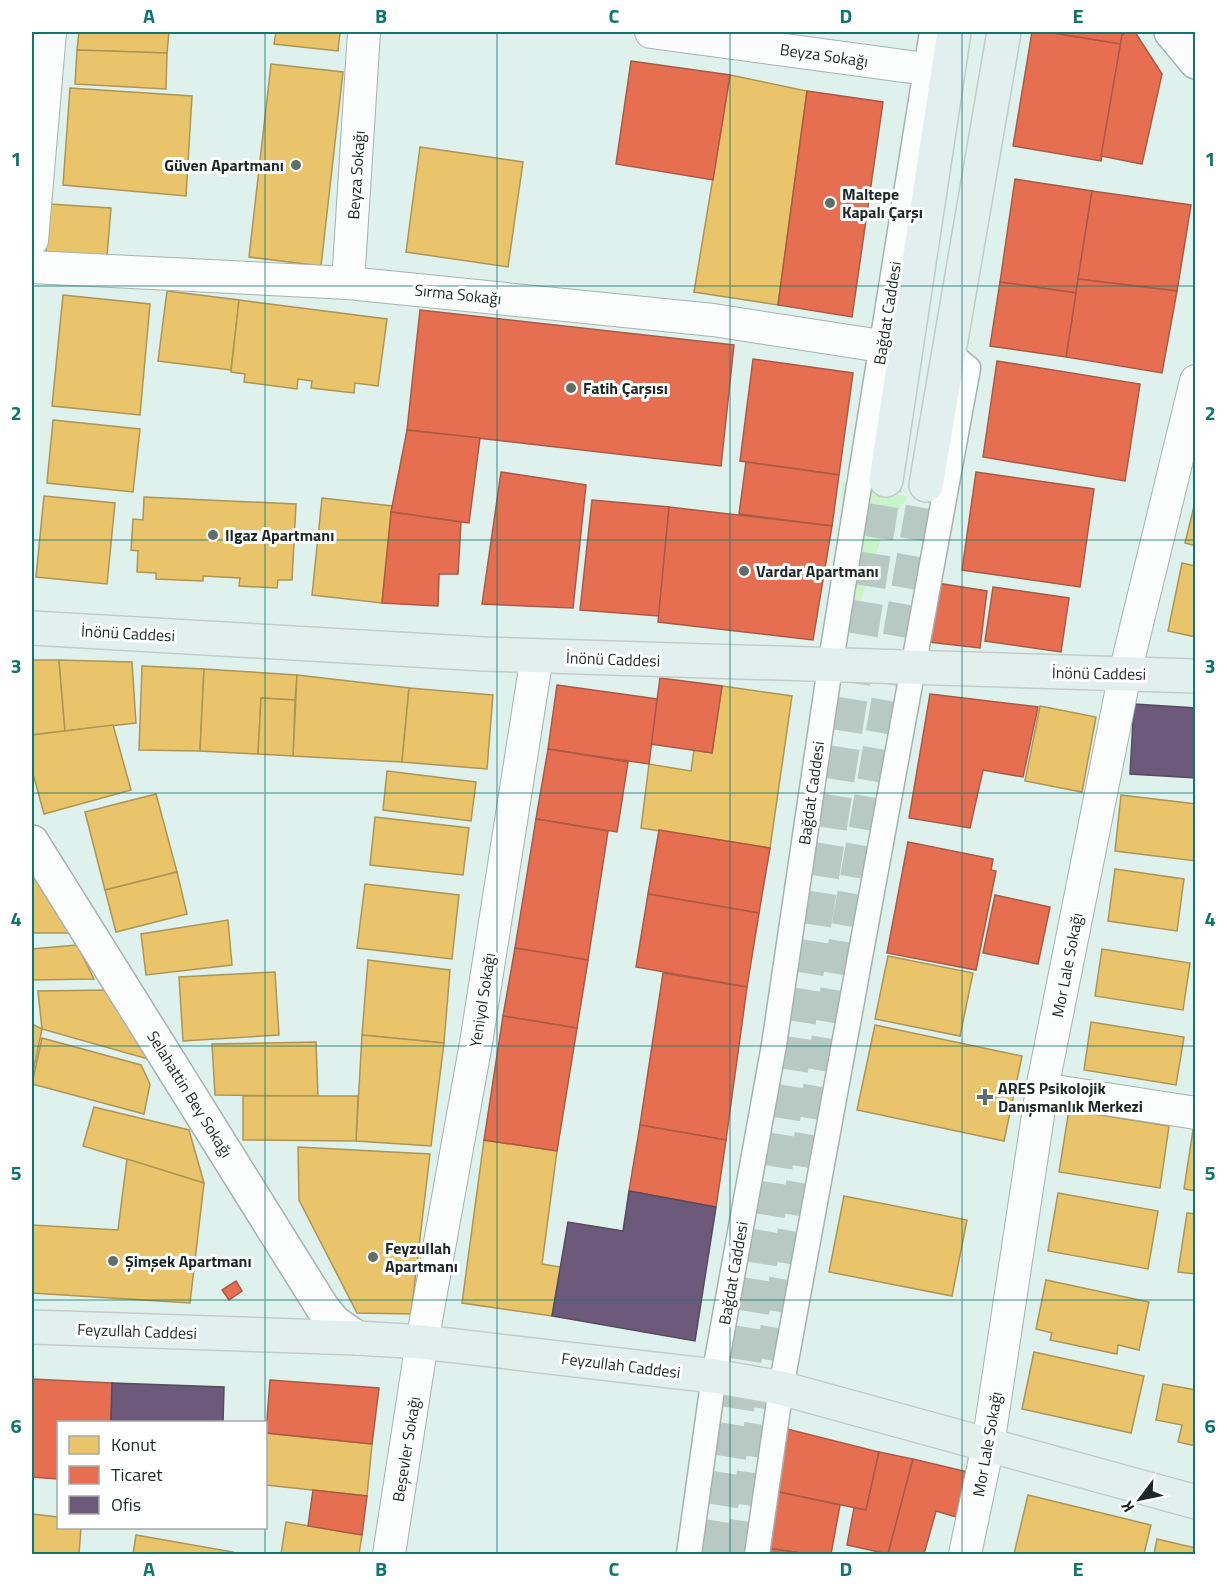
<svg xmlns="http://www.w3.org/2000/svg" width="1227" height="1586" font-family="'Titillium Web',sans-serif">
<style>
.green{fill:#c8f4c7}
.homes{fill:#e9c46a;stroke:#ac9555;stroke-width:1.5}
.shops{fill:#e76f51;stroke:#aa5a44;stroke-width:1.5}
.offices{fill:#6d597a;stroke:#554a60;stroke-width:1.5}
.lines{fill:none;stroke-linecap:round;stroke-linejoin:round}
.primary-tunnel{stroke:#b8c9c4;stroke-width:33;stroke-dasharray:33 16;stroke-linecap:butt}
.pedestrian-casing{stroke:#a5b2af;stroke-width:27}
.minor-casing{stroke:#a5b2af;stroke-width:34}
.tertiary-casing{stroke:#a5b2af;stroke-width:36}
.secondary-casing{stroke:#a5b2af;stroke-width:36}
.primary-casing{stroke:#c2cbc8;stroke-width:36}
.pedestrian{stroke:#fafdfc;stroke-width:24}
.minor{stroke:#fafdfc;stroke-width:32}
.tertiary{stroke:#fafdfc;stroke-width:33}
.secondary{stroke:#fafdfc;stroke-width:33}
.primary{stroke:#e2efef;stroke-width:33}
.grid{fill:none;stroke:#0f766e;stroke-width:1.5;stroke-opacity:0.55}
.poi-dot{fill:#606e6b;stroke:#fff;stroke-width:2}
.labels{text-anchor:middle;stroke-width:6;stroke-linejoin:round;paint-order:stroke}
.street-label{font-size:16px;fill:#1c2825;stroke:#fff}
.poi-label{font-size:16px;font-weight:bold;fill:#1c2825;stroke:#fff;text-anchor:start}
.neatline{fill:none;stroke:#0f766e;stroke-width:2}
.grid-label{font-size:20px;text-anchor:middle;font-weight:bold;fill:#0f766e}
</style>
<rect width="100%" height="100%" fill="#dff1ec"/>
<path class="green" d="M843 481 908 497 885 527 861 600 851 609 832 601 830 589 839 541Z"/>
<g class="homes">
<path d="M79 32H169L167 53 77 50Z"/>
<path d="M276 32H340L338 51 274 44Z"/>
<path d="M77 50 167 53 166 89 75 84Z"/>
<path d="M271 64 343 72 321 266 249 257Z"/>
<path d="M730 75 807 91 778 305 694 292Z"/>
<path d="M70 88 192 96 186 196 63 185Z"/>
<path d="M420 147 523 162 508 267 406 252Z"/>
<path d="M49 204 111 208 107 256 46 252Z"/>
<path d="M167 291 239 300 231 370 158 361Z"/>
<path d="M63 295 150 304 140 415 52 406Z"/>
<path d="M239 300 387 319 378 386 355 383 354 393 311 388 312 381 298 379 297 389 244 382 245 374 231 372Z"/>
<path d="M53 420 140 429 133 492 47 483Z"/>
<path d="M44 496 115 503 107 584 36 577Z"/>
<path d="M144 497 296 504 292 580H278L277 588 239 586 240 578 203 576V581L156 579V573L137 572 138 551 131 550 133 519 143 520Z"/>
<path d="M322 498 392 506 382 603 312 595Z"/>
<path d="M1196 498V546L1185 543Z"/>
<path d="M1182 563 1196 566V637L1168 631Z"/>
<path d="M32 660H59L65 731 32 735Z"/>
<path d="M59 660 132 662 136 723 65 731Z"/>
<path d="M142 666 204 669 200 751 139 750Z"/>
<path d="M204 669 297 675 295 700 261 698 258 754 200 751Z"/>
<path d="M297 675 409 688 402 762 293 756Z"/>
<path d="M722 686 792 696 770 848 641 828 649 764 691 771 694 750 712 753Z"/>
<path d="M409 688 493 695 487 769 402 762Z"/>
<path d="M261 698 295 700 293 756 258 754Z"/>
<path d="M1040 706 1096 717 1082 792 1025 781Z"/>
<path d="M113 725 131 790 44 814 32 770V735Z"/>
<path d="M387 771 476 782 471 821 383 810Z"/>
<path d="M156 794 177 872 105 890 85 812Z"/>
<path d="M1121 795 1196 804V861L1115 851Z"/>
<path d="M375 817 469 828 463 875 370 865Z"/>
<path d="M32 866 72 933H32Z"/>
<path d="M1115 869 1184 879 1177 931 1108 921Z"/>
<path d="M177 872 187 914 116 932 105 890Z"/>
<path d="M365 884 459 895 452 959 357 948Z"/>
<path d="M228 920 232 965 146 975 141 934Z"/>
<path d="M77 945 94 979 32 980V949Z"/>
<path d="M1102 949 1190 963 1183 1010 1095 996Z"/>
<path d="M888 956 973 973 960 1036 875 1019Z"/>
<path d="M368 960 450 970 444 1043 362 1035Z"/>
<path d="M275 972 279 1035 183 1041 179 977Z"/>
<path d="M108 990 148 1059 42 1029 38 991Z"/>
<path d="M1091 1022 1184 1037 1176 1085 1084 1070Z"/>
<path d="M32 1024 42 1029 32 1077Z"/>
<path d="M875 1025 1022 1056 1004 1141 857 1110Z"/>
<path d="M362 1035 444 1043 431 1146 356 1141Z"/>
<path d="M42 1038 141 1065 150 1084 144 1114 32 1084Z"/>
<path d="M316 1042 318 1096 215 1095 212 1044Z"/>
<path d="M243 1096H358L356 1141 243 1140Z"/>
<path d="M94 1107 189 1130 204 1183 83 1146Z"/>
<path d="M1069 1110 1169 1126 1160 1188 1059 1172Z"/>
<path d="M1193 1130 1196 1131V1191L1184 1189Z"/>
<path d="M484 1140 557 1151 542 1264 561 1267 552 1316 462 1303Z"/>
<path d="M298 1147 430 1154 411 1314 357 1313 299 1200Z"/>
<path d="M127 1159 204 1183 190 1303 32 1293V1225L118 1230Z"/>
<path d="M1058 1193 1158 1211 1148 1269 1048 1251Z"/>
<path d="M844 1196 967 1220 952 1296 829 1272Z"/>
<path d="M1187 1213 1196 1214V1274L1178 1272Z"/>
<path d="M1046 1280 1149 1302 1139 1350 1118 1345 1117 1354 1050 1340 1052 1333 1036 1329Z"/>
<path d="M1034 1352 1144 1376 1131 1433 1022 1409Z"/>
<path d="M1163 1384 1196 1390V1446L1178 1442 1182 1425 1156 1420Z"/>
<path d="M266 1433 372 1444 367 1496 266 1485Z"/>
<path d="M1028 1495 1151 1525 1144 1554H1014Z"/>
<path d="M32 1514 58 1517V1528H81L79 1554H32Z"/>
<path d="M286 1522 362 1535 359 1554H281Z"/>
<path d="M136 1535 233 1552 232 1554H133Z"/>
<path d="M1157 1539 1196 1548V1554H1154Z"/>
</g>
<g class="shops">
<path d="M1032 32H1047L1121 44 1101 161 1013 146Z"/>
<path d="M1047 32H1127L1122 35 1121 44Z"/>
<path d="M1127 32H1135L1162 74 1142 164 1101 156 1122 35Z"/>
<path d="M631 61 730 75 713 180 616 164Z"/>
<path d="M807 91 883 102 852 317 778 305Z"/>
<path d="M1015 179 1092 191 1076 293 1000 282Z"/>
<path d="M1092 191 1191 205 1177 291 1078 279Z"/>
<path d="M1078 279 1177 291 1162 373 1066 357Z"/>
<path d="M1000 282 1076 293 1066 357 990 346Z"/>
<path d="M420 310 734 345 721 466 407 430Z"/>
<path d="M753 359 853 373 839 475 740 461Z"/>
<path d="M997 361 1140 384 1125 481 983 457Z"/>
<path d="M407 430 480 438 469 523 391 512Z"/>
<path d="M746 462 839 475 832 526 739 514Z"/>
<path d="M501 472 586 485 573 608 482 604Z"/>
<path d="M976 472 1094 489 1080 587 962 570Z"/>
<path d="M592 500 669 507 659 616 580 610Z"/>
<path d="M669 507 832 526 813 640 658 622Z"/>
<path d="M391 512 461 522 458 574H439L438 606 382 603Z"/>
<path d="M937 583 987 591 980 648 929 642Z"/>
<path d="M993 587 1069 598 1061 652 985 641Z"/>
<path d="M660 678 722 686 712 753 651 744Z"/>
<path d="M557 685 657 699 649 764 548 749Z"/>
<path d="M930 694 1038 707 1023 777 983 770 970 828 909 818Z"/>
<path d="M548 749 628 762 617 832 536 819Z"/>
<path d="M536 819 608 831 588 960 515 948Z"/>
<path d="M659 830 770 848 759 913 648 894Z"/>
<path d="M908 842 993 859 991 870 996 871 976 970 887 953Z"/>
<path d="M648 894 759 913 747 987 636 967Z"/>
<path d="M995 895 1050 907 1038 964 983 953Z"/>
<path d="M515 948 588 960 577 1028 503 1016Z"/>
<path d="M663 973 747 987 726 1140 640 1125Z"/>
<path d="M503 1016 577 1028 557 1151 484 1140Z"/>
<path d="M640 1125 726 1140 716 1207 629 1191Z"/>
<path d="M236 1281 242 1291 229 1300 222 1290Z"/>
<path d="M32 1379 112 1383 111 1422H58V1479L32 1477Z"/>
<path d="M270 1380 379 1388 372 1444 266 1433Z"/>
<path d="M783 1428 879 1452 866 1510 774 1491Z"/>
<path d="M879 1452 913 1459 888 1554 847 1545 854 1508 866 1510Z"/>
<path d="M913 1459 972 1473 960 1518 936 1511 924 1554H888Z"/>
<path d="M313 1490 367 1496 362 1535 308 1526Z"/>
<path d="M774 1491 840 1505 831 1554H808L766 1548Z"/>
<path d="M766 1548 808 1554H765Z"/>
</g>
<g class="offices">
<path d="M1134 704 1196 708V778L1130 774Z"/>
<path d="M629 1191 716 1207 695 1341 552 1316 568 1222 623 1231Z"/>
<path d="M112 1383 224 1387 223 1422H111Z"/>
</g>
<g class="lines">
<g class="primary-tunnel">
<path d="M714 1554 886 480"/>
<path d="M741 1554 765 1396 926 485"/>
</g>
<defs>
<g id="pedestrian">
<path d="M689 1554 714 1376 774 1045 830 667 932 32"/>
<path d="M757 1554 781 1388 968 368 948 352"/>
</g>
<g id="minor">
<path d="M651 32 926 69"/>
<path d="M32 240 50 32"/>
<path d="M32 267 348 283 713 320 881 346"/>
<path d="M348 283 364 32"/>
<path d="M1042 1089 1196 1113"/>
<path d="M389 1554 422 1342 476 1043 537 656"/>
<path d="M965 1554 988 1445 1042 1089 1125 673 1196 381"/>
</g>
<path id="tertiary" d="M1171 32 1196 62"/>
<path id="secondary" d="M32 842 322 1307 334 1322 357 1338"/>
<g id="primary">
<path d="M886 480 954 32"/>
<path d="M926 485 1004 32"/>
<path d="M32 628 484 654 1196 676"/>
<path d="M32 1327 357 1338 422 1342 714 1376 781 1388 1196 1502"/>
</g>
</defs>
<use href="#pedestrian" class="pedestrian-casing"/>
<use href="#minor" class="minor-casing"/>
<use href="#tertiary" class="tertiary-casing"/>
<use href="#secondary" class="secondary-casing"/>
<use href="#primary" class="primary-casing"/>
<use href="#pedestrian" class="pedestrian"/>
<use href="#minor" class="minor"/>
<use href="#tertiary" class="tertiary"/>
<use href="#secondary" class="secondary"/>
<use href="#primary" class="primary"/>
</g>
<path class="grid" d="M265 32V1422M497 32V1554M730 32V1554M962 32V1554M32 286H1196M32 540H1196M32 793H1196M32 1046H1196M32 1300H1196M265 1528V1554"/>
<g class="poi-dot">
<circle cx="296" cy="165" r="6"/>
<circle cx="830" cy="203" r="6"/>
<circle cx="571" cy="388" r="6"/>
<circle cx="213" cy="535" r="6"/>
<circle cx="744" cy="571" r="6"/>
<path d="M982 1088h6v6h6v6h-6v6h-6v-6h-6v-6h6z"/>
<circle cx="373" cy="1257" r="6"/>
<circle cx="113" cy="1261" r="6"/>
</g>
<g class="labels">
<g class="street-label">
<text transform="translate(824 55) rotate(8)" y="6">Beyza Sokağı</text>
<text transform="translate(356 175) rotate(-86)" y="6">Beyza Sokağı</text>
<text transform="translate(458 294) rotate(6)" y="6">Sırma Sokağı</text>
<text transform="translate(887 313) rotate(-81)" y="6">Bağdat Caddesi</text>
<text transform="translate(128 633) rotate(3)" y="6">İnönü Caddesi</text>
<text transform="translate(613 659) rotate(2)" y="6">İnönü Caddesi</text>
<text transform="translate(1099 673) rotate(1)" y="6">İnönü Caddesi</text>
<text transform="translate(811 793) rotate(-82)" y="6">Bağdat Caddesi</text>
<text transform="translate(1067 965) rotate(-79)" y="6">Mor Lale Sokağı</text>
<text transform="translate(482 1000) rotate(-81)" y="6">Yeniyol Sokağı</text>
<text transform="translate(190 1094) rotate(58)" y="6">Selahattin Bey Sokağı</text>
<text transform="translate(733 1273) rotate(-80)" y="6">Bağdat Caddesi</text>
<text transform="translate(137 1331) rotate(2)" y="6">Feyzullah Caddesi</text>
<text transform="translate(621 1365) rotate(7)" y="6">Feyzullah Caddesi</text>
<text transform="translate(987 1444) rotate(-80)" y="6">Mor Lale Sokağı</text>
<text transform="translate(406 1449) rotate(-81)" y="6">Beşevler Sokağı</text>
</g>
<g class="poi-label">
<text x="284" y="171" text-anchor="end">Güven Apartmanı</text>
<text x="842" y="200">Maltepe<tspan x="842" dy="18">Kapalı Çarşı</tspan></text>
<text x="583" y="394">Fatih Çarşısı</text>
<text x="225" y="541">Ilgaz Apartmanı</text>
<text x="756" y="577">Vardar Apartmanı</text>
<text x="998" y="1094">ARES Psikolojik<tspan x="998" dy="18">Danışmanlık Merkezi</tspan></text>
<text x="385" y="1254">Feyzullah<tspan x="385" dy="18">Apartmanı</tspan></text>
<text x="125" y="1267">Şimşek Apartmanı</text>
</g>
</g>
<rect width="1227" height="1586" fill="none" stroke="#ffffff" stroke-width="66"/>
<rect x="57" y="1421" width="210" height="108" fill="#ffffff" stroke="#a4a9a8" stroke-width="1.5"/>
<rect x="69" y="1436" width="30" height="18" fill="#e9c46a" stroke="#a4a9a8" stroke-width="1.5"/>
<text x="111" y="1451" font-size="18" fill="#1c2825">Konut</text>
<rect x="69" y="1466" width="30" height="18" fill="#e76f51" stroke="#a4a9a8" stroke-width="1.5"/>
<text x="111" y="1481" font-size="18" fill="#1c2825">Ticaret</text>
<rect x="69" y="1496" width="30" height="18" fill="#6d597a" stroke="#a4a9a8" stroke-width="1.5"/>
<text x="111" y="1511" font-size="18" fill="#1c2825">Ofis</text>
<g transform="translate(1140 1499) rotate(238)" stroke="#ffffff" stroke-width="4.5" paint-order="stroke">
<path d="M0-4.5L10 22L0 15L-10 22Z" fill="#1c2825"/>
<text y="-9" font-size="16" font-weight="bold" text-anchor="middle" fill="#1c2825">K</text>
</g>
<rect x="33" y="33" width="1161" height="1520" class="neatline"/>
<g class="grid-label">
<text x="149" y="23">A</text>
<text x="381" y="23">B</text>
<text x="614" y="23">C</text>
<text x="846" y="23">D</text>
<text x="1078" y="23">E</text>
<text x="16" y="166">1</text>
<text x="1210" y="166">1</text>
<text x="16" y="420">2</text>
<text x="1210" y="420">2</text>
<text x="16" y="673">3</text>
<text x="1210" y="673">3</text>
<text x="16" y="926">4</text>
<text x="1210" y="926">4</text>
<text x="16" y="1180">5</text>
<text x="1210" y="1180">5</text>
<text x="16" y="1433">6</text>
<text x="1210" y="1433">6</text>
<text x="149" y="1576">A</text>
<text x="381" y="1576">B</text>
<text x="614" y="1576">C</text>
<text x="846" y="1576">D</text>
<text x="1078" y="1576">E</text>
</g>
</svg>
